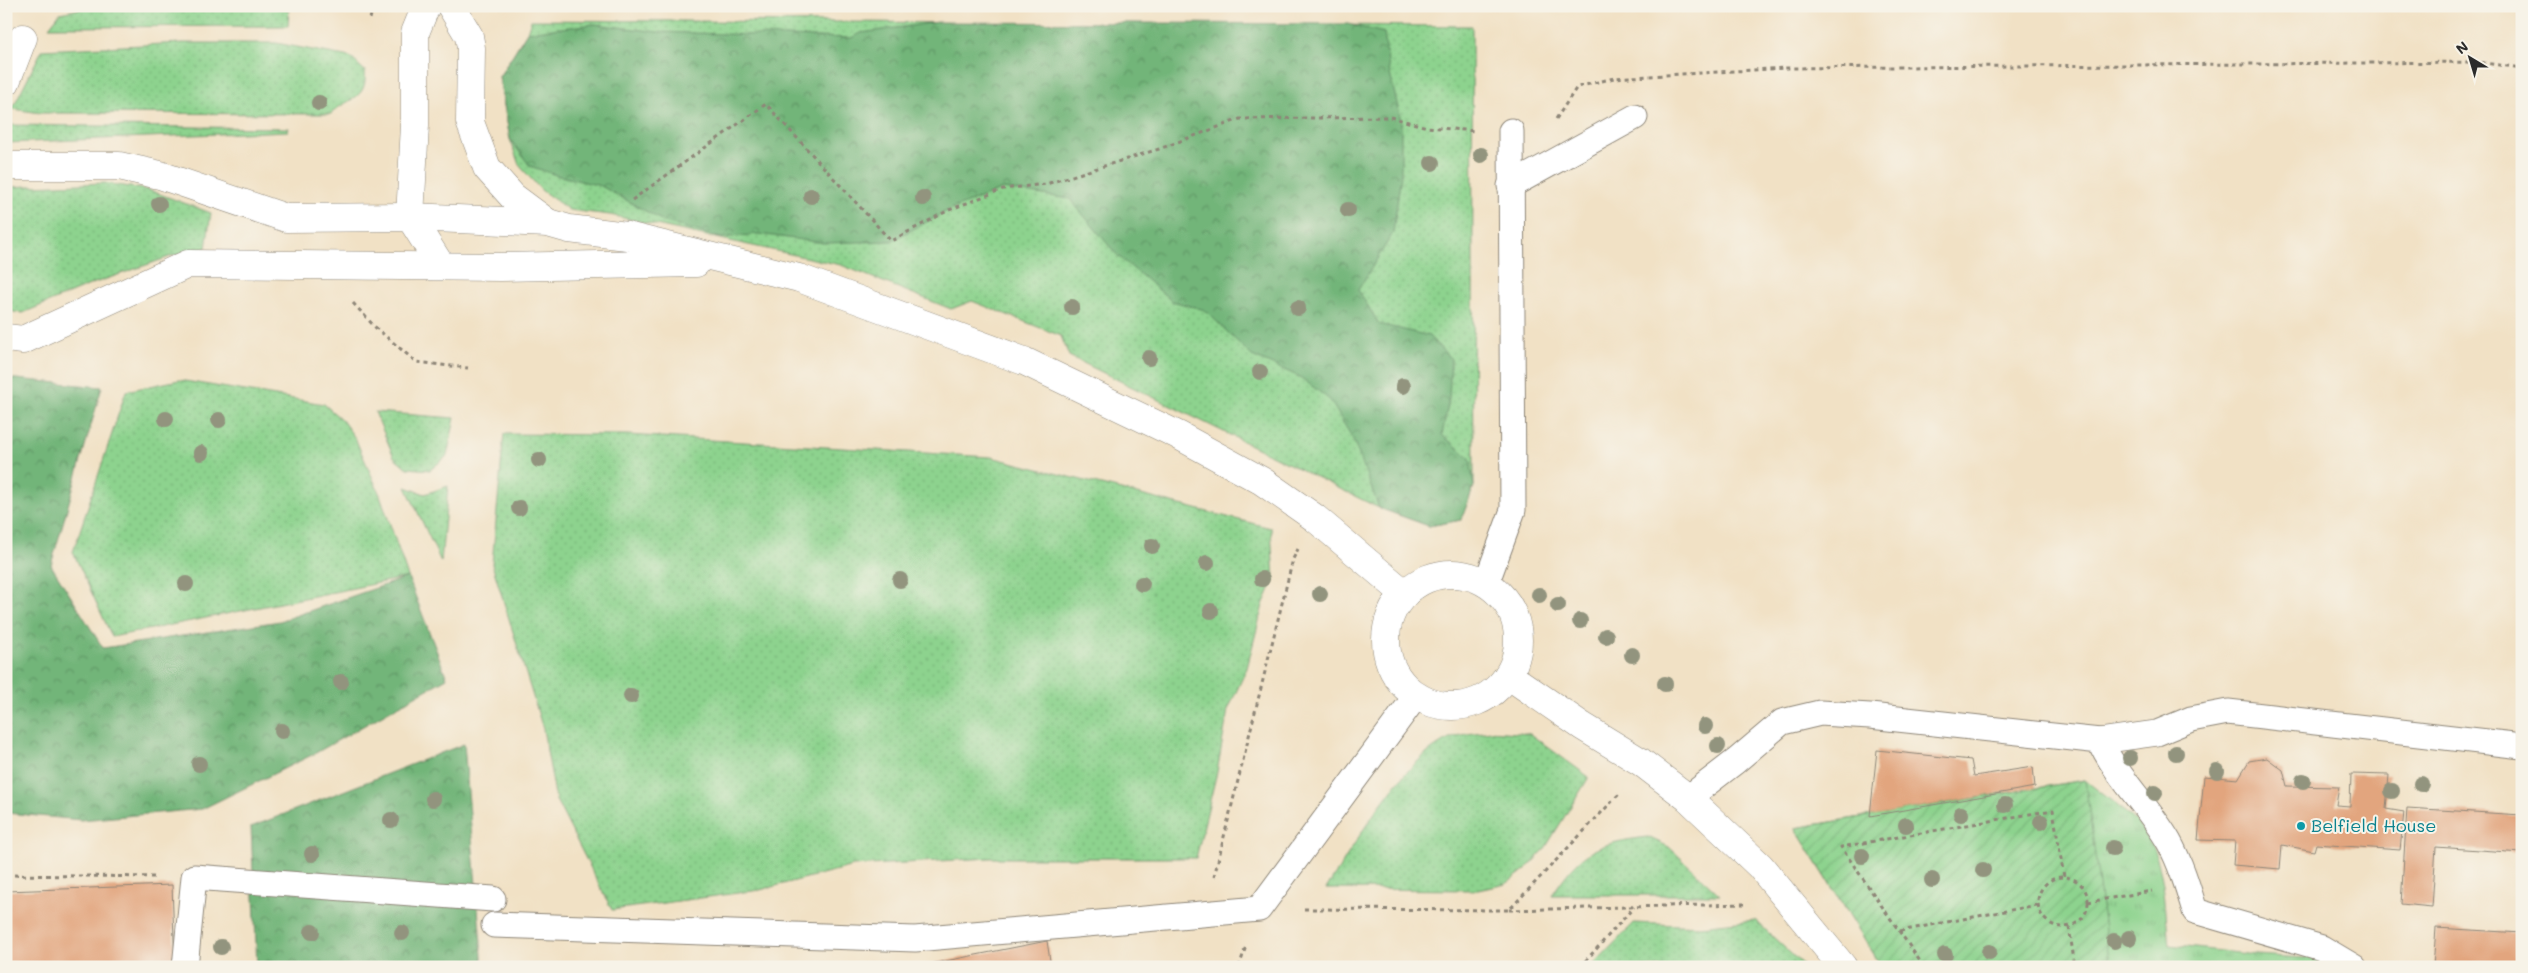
<svg xmlns="http://www.w3.org/2000/svg" width="2528" height="973" font-family="Mali,sans-serif">
<style>
.grass{fill:url(#grass-dots);stroke:#5c7f5c}
.forest{fill:url(#forest-crowns);stroke:#4e7052}
.park{fill:url(#park-tufts);stroke:#5c7f5c}
.garden{fill:url(#garden-furrows);stroke:#5c7f5c}
.building{fill:#e2a57e}
.lines{fill:none;stroke-linecap:round;stroke-linejoin:round}
.lane-casing{stroke:#8e8678;stroke-width:27}
.street-casing{stroke:#8e8678;stroke-width:29}
.path{stroke:#8e8678;stroke-width:3;stroke-dasharray:4 4;stroke-linecap:butt}
.lane{stroke:#fff;stroke-width:25}
.street{stroke:#fff;stroke-width:28}
.tree{fill:#92947e}
.culture-dot{fill:#0f9aa8;stroke:#f7f3e8;stroke-width:2}
.labels{text-anchor:middle;stroke-width:4;stroke-linejoin:round;paint-order:stroke}
.culture-label{font-size:18px;fill:#0d838f;stroke:#f7f3e8;text-anchor:start}
</style>
<defs>
<pattern id="grass-dots" width="8" height="8" patternUnits="userSpaceOnUse" patternTransform="scale(1.25)"><rect width="8" height="8" fill="#8dd38e"/><path d="M2 2h.1M6 6h.1" fill="none" stroke="#7ab57b" stroke-width="1.8" stroke-linecap="round"/></pattern>
<pattern id="forest-crowns" width="20" height="18" patternUnits="userSpaceOnUse" patternTransform="scale(1.25)"><rect width="20" height="18" fill="#72b579"/><path d="M2 6a3 3 0 1 1 6 0M12 15a3 3 0 1 1 6 0" fill="none" stroke="#5e9363"/></pattern>
<pattern id="park-tufts" width="24" height="20" patternUnits="userSpaceOnUse" patternTransform="scale(1.25)"><rect width="24" height="20" fill="#8dd38e"/><path d="M3 7l-1-3M5 7V3M7 7l1-3M15 17l-1-3M17 17v-4M19 17l1-3" fill="none" stroke="#7ab57b"/></pattern>
<pattern id="garden-furrows" width="10" height="10" patternUnits="userSpaceOnUse" patternTransform="scale(1.25)"><rect width="10" height="10" fill="#8dd38e"/><path d="M-1 1l2-2M0 10L10 0M9 11l2-2" fill="none" stroke="#7ab57b"/></pattern>
</defs>
<rect width="100%" height="100%" fill="#f7f3e8"/>
<filter id="ink" filterUnits="userSpaceOnUse"><feTurbulence type="fractalNoise" baseFrequency=".02" numOctaves="2"/><feDisplacementMap in="SourceGraphic" scale="10" xChannelSelector="R" yChannelSelector="G"/><feConvolveMatrix kernelMatrix="1 2 1 2 8 2 1 2 1" color-interpolation-filters="sRGB"/></filter>
<filter id="wash" filterUnits="userSpaceOnUse"><feTurbulence type="fractalNoise" baseFrequency=".0096" numOctaves="4" result="noise"/><feDisplacementMap in="SourceGraphic" scale="20" xChannelSelector="R" yChannelSelector="G"/><feGaussianBlur stdDeviation="1.12" result="paint"/><feColorMatrix in="noise" values="0 0 0 0 0 0 0 0 0 0 0 0 0 0 0 0 0 1.4 0 .05"/><feComposite in="paint" operator="in"/></filter>
<g filter="url(#wash)">
<rect width="100%" height="100%" fill="#f1e1c5"/>
<g class="grass">
<path d="M271 6 289 11 288 26 49 27 60 13 89 7Z"/>
<path d="M531 20 1472 26 1474 486 1461 520 1429 526 1379 508 1069 356 1061 336 972 301 951 309 841 265 610 215 569 210 541 190 519 165 510 139 499 77 527 32Z"/>
<path d="M183 43H276L350 57 365 71C368 101 347 97 331 114L41 113 12 109 42 50Z"/>
<path d="M7 125 289 128 288 131 6 143Z"/>
<path d="M105 183 149 190 211 213 206 248 172 256 92 284 23 313 6 311V187Z"/>
<path d="M179 380 324 404 342 420 355 438 380 495 408 577 112 637 73 552 126 391Z"/>
<path d="M375 412 455 418 447 456 430 470 407 468 394 457Z"/>
<path d="M504 434 628 435 991 457 1271 528 1274 580 1263 605 1247 668 1228 710 1217 772 1196 858H990L853 866 760 890 612 910 556 800 543 729 492 564Z"/>
<path d="M448 486 441 562 406 487 425 494Z"/>
<path d="M1491 731 1530 734 1589 777 1544 850 1525 870 1506 884 1478 890 1326 889C1357 842 1402 755 1457 736 1467 733 1480 733 1491 731Z"/>
<path d="M1648 837 1669 847 1720 895H1552C1581 851 1596 843 1648 837Z"/>
<path d="M1755 920 1805 967H1591L1634 923 1701 926Z"/>
</g>
<g class="forest">
<path d="M938 22 1348 24 1384 33 1389 70 1401 120V175L1393 233 1358 290 1379 324 1429 336 1451 359 1449 399 1442 435 1470 458 1474 486 1461 520 1429 526 1379 508 1353 439 1330 400 1300 377 1252 356 1205 310 1172 301 1117 255 1070 199 1003 189 949 210 891 241 824 243 759 234 721 238 665 222 601 186 556 175 530 166 510 139 499 77 527 32 595 24 658 32 851 38 861 33Z"/>
<path d="M6 378 102 387 51 565 103 648 280 621 408 577 447 678 314 754 202 809 81 820 6 813Z"/>
<path d="M464 744 483 967H257L251 827Z"/>
</g>
<path class="park" d="M2085 780C2102 794 2123 808 2138 825 2167 857 2164 904 2169 945L2256 955 2305 958 2322 948 2354 967H1882L1795 828Z"/>
<path class="garden" d="M2085 780 2110 967H1882L1795 828Z"/>
<g id="blocks">
<g class="building">
<path d="M1877 750 1971 760 1974 776 2033 767 2035 787 1870 816Z"/>
<path d="M2267 758 2283 770 2287 786 2339 787 2336 805 2350 806 2351 774 2389 775 2386 809 2404 812 2400 850 2316 844 2314 851 2282 845 2280 869 2233 865 2235 841 2198 840 2204 776 2238 779 2249 761Z"/>
<path d="M2407 808 2522 815V853L2436 847 2432 907 2401 904Z"/>
<path d="M172 885 175 967H6V891Z"/>
<path d="M2436 928 2522 933V967H2433Z"/>
<path d="M1047 941 1051 967H920V966Z"/>
</g>
</g>
</g>
<g filter="url(#ink)">
<use href="#blocks" fill-opacity="0" stroke="#8e8678" stroke-width="1"/>
<g class="lines">
<defs>
<g id="lane">
<path d="M1510 186 1635 117"/>
<path d="M1486 584 1513 510 1511 131"/>
<path d="M2100 741C2118 779 2149 807 2169 842 2181 864 2188 888 2195 911L2322 948 2354 967"/>
<path d="M1688 798 1736 761 1782 722 1820 713 1870 716 2100 741 2157 733 2191 719 2228 712 2522 746"/>
<path d="M494 925 915 939 1259 909 1416 696"/>
<path d="M185 967 194 877 493 899"/>
</g>
<g id="street">
<path d="M426 6 415 33V125L410 217 441 266"/>
<path d="M451 6 469 36 471 48 470 122 487 168 513 197 548 223"/>
<path d="M6 82 23 38"/>
<path d="M6 166H119L160 175 286 218 410 217 548 223 569 229 627 236 799 278 1024 361 1178 435 1262 481 1315 518 1405 594"/>
<path d="M6 338 23 340 188 264 501 267 696 263"/>
<circle cx="1452" cy="640" r="66"/>
<path d="M1508 675 1582 726 1641 762 1688 798 1760 866 1843 967"/>
</g>
</defs>
<use href="#lane" class="lane-casing"/>
<use href="#street" class="street-casing"/>
<g class="path">
<path d="M370 19 373 6"/>
<path d="M1556 119 1577 87 1614 78 1787 68 2477 62 2522 68"/>
<path d="M632 200 766 104 891 241 949 210 1003 189 1046 184 1159 149 1240 119 1390 117 1427 127 1476 131"/>
<path d="M353 303 375 327 416 362 468 368"/>
<path d="M6 875 158 877"/>
<circle cx="2063" cy="902" r="25"/>
<path d="M1214 877 1293 559 1298 549"/>
<path d="M2088 902 2152 891"/>
<path d="M1304 909 1509 910 1621 792"/>
<path d="M1509 910 1744 904"/>
<path d="M2069 927 2075 967"/>
<path d="M1900 931 2037 905"/>
<path d="M1239 967 1246 946"/>
<path d="M1580 967 1634 907"/>
<path d="M1924 967 1841 847 2053 810 2064 877"/>
</g>
<use href="#lane" class="lane"/>
<use href="#street" class="street"/>
</g>
<g class="tree">
<circle cx="319" cy="103" r="8"/>
<circle cx="1481" cy="155" r="8"/>
<circle cx="1432" cy="163" r="8"/>
<circle cx="811" cy="196" r="8"/>
<circle cx="923" cy="198" r="8"/>
<circle cx="159" cy="204" r="8"/>
<circle cx="1348" cy="210" r="8"/>
<circle cx="1072" cy="307" r="8"/>
<circle cx="1298" cy="308" r="8"/>
<circle cx="1149" cy="358" r="8"/>
<circle cx="1260" cy="372" r="8"/>
<circle cx="1403" cy="386" r="8"/>
<circle cx="166" cy="419" r="8"/>
<circle cx="219" cy="420" r="8"/>
<circle cx="201" cy="453" r="8"/>
<circle cx="539" cy="460" r="8"/>
<circle cx="519" cy="508" r="8"/>
<circle cx="1152" cy="546" r="8"/>
<circle cx="1207" cy="563" r="8"/>
<circle cx="1262" cy="579" r="8"/>
<circle cx="900" cy="580" r="8"/>
<circle cx="186" cy="584" r="8"/>
<circle cx="1142" cy="584" r="8"/>
<circle cx="1320" cy="594" r="8"/>
<circle cx="1539" cy="595" r="8"/>
<circle cx="1558" cy="605" r="8"/>
<circle cx="1211" cy="611" r="8"/>
<circle cx="1580" cy="621" r="8"/>
<circle cx="1606" cy="636" r="8"/>
<circle cx="1632" cy="655" r="8"/>
<circle cx="341" cy="682" r="8"/>
<circle cx="1665" cy="684" r="8"/>
<circle cx="631" cy="696" r="8"/>
<circle cx="1705" cy="726" r="8"/>
<circle cx="282" cy="731" r="8"/>
<circle cx="1718" cy="746" r="8"/>
<circle cx="2176" cy="753" r="8"/>
<circle cx="2130" cy="758" r="8"/>
<circle cx="199" cy="764" r="8"/>
<circle cx="2217" cy="771" r="8"/>
<circle cx="2303" cy="781" r="8"/>
<circle cx="2421" cy="784" r="8"/>
<circle cx="2392" cy="791" r="8"/>
<circle cx="2155" cy="793" r="8"/>
<circle cx="433" cy="799" r="8"/>
<circle cx="2005" cy="805" r="8"/>
<circle cx="1961" cy="814" r="8"/>
<circle cx="391" cy="820" r="8"/>
<circle cx="2041" cy="822" r="8"/>
<circle cx="1906" cy="825" r="8"/>
<circle cx="2113" cy="848" r="8"/>
<circle cx="312" cy="854" r="8"/>
<circle cx="1862" cy="856" r="8"/>
<circle cx="1983" cy="870" r="8"/>
<circle cx="1932" cy="880" r="8"/>
<circle cx="312" cy="932" r="8"/>
<circle cx="402" cy="933" r="8"/>
<circle cx="2129" cy="938" r="8"/>
<circle cx="2114" cy="941" r="8"/>
<circle cx="221" cy="947" r="8"/>
<circle cx="1989" cy="952" r="8"/>
<circle cx="1945" cy="955" r="8"/>
</g>
</g>
<circle class="culture-dot" cx="2301" cy="826" r="5"/>
<g class="labels">
<g class="culture-label">
<text x="2311" y="832">Belfield House</text>
</g>
</g>
<rect width="2528" height="973" fill="none" stroke="#f7f3e8" stroke-width="25"/>
<g transform="translate(2470 58) rotate(322)" stroke="#f7f3e8" stroke-width="4" paint-order="stroke">
<path d="M0-4L9 19L0 12L-9 19Z" fill="#2b2b2b"/>
<text y="-8" font-size="14" font-weight="bold" text-anchor="middle" fill="#2b2b2b">N</text>
</g>
</svg>
